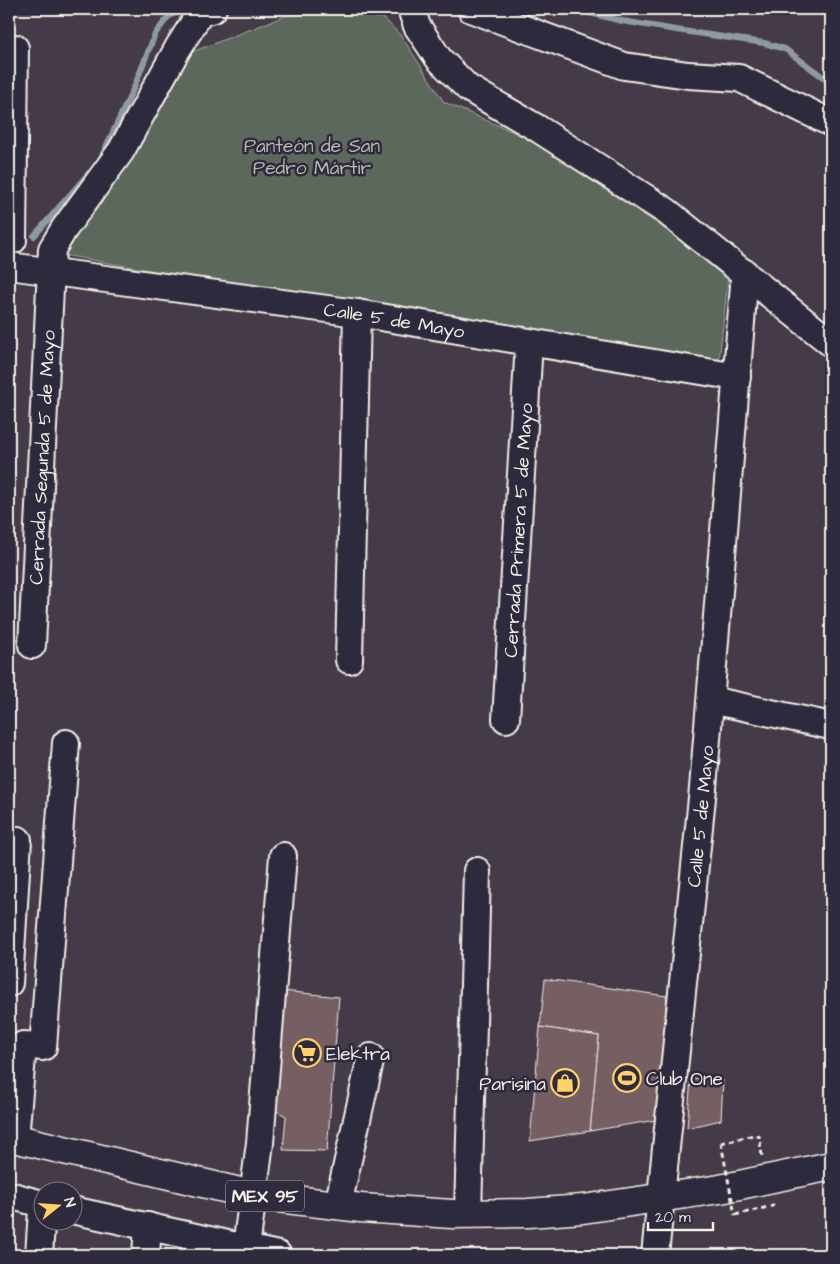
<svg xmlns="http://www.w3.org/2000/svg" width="840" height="1264" font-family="'Architects Daughter',sans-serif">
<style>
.green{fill:#5b675c;stroke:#a8aca2}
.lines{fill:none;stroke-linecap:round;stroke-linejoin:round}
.stream{stroke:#8f9ba4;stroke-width:6}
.building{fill:#745f62;stroke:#f4f1e8}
.minor-casing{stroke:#f4f1e8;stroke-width:30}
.major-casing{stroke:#f4f1e8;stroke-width:31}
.path{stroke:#f4f1e8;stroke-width:3;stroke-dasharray:5 4;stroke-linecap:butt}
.minor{stroke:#2f2a3d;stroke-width:26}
.major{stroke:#2f2a3d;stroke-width:28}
.path-bridge{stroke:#f4f1e8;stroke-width:3;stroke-dasharray:5 4;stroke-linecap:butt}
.labels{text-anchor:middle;stroke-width:5;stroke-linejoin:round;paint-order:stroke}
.shield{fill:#2f2a3d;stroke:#b9b5b5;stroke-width:1}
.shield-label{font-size:18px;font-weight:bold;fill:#f4f1e8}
.park-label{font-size:19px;fill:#b7bab0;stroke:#2f2a3d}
.street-label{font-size:19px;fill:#f4f1e8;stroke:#2f2a3d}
.poi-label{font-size:19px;fill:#f4f1e8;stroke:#2f2a3d;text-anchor:start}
</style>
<rect width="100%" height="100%" fill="#443a48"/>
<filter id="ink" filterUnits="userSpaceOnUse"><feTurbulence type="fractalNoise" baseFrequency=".02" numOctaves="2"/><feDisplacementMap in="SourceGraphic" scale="10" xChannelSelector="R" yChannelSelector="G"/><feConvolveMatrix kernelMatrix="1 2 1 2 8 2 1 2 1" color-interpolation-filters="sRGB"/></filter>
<g filter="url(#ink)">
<path class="green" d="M303 9H332L385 19 402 37 444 102 527 138 729 271 718 370 58 254 174 59Z"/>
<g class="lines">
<g class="stream">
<path d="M573 9 622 21 676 30 764 43 785 49 831 83"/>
<path d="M100 160 135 85 155 34 169 16 183 9"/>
<path d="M34 236 89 173"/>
</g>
</g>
<g class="building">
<path d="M332 9H369L368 15Z"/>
<path d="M545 979 667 996 656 1120 590 1131 599 1036 540 1027Z"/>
<path d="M283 991 339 997 327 1151 283 1150 286 1116 275 1110Z"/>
<path d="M540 1027 599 1036 590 1131 530 1141Z"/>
<path d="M691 1078 723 1080 721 1120 687 1128Z"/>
</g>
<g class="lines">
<defs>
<g id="minor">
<path d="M411 9 417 26 439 59 468 88 537 128 666 211 831 343"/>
<path d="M471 9 624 66 688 75 739 78 831 123"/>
<path d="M13 240 15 48"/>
<path id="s1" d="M9 266 357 313 737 377"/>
<path id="s2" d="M32 645 52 249 64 229 121 151 178 48 200 13 213 9"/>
<path d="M349 660 357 313"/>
<path d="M711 700 831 726"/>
<path id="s3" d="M506 719 529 343"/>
<path d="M9 983 18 840"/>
<path d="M15 1139 23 1045 43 1047 66 743"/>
<path d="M9 1195 42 1204"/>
<path d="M338 1205 371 1057"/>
<path d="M72 1210 278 1255"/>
<path d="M468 1214 477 871"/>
<path d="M39 1255 42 1210"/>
<path d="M146 1255 148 1226"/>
<path d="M245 1255 260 1143 283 856"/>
<path id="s4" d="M655 1255 703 788 745 273"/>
</g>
<path id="major" d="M9 1137 253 1195 361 1208 452 1214 528 1213 583 1209 720 1189 831 1166"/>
</defs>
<use href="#minor" class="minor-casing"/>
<use href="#major" class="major-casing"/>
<g class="path">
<path d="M721 1143 754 1135 759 1136 762 1156"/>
<path d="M735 1215 772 1206 774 1204"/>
</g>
<use href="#minor" class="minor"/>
<use href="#major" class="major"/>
<path class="path-bridge" d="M721 1143 735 1215"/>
</g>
</g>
<defs>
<symbol id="supermarket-ring" viewBox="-11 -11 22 22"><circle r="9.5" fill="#2f2a3d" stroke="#ffd166" stroke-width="1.5"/><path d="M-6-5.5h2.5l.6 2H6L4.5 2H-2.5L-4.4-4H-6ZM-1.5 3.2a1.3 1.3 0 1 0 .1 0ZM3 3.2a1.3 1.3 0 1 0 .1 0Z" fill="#ffd166"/></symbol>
<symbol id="stadium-ring" viewBox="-11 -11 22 22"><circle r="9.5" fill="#2f2a3d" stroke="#ffd166" stroke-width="1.5"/><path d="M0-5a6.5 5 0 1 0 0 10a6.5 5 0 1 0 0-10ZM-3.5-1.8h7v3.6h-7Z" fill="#ffd166"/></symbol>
<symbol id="shop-ring" viewBox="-11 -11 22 22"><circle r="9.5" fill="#2f2a3d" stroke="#ffd166" stroke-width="1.5"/><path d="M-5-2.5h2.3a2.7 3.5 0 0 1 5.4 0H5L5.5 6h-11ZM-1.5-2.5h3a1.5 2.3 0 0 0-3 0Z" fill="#ffd166"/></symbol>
</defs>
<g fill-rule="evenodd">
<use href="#supermarket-ring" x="291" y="1037" width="32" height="32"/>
<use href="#stadium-ring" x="611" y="1062" width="32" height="32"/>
<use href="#shop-ring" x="549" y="1067" width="32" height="32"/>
</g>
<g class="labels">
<rect class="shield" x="226" y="1180.5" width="78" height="31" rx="4"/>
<g class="shield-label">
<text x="265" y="1202">MEX 95</text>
</g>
<g class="park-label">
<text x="312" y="152">Panteón de San<tspan x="312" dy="22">Pedro Mártir</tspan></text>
</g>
<g class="street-label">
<text dy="7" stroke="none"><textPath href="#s1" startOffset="389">Calle 5 de Mayo</textPath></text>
<text dy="7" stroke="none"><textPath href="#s2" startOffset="188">Cerrada Segunda 5 de Mayo</textPath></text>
<text dy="7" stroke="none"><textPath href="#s3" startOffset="189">Cerrada Primera 5 de Mayo</textPath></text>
<text dy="7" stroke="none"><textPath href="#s4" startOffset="441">Calle 5 de Mayo</textPath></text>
</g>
<g class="poi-label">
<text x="326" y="1060">Elektra</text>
<text x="646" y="1085">Club One</text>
<text x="546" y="1090" text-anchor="end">Parisina</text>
</g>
</g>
<rect width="840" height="1264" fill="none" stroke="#2f2a3d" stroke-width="30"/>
<rect x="15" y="15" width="810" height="1234" fill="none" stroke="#f4f1e8" stroke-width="2" filter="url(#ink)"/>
<g transform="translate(58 1206) rotate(73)"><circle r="24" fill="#2f2a3d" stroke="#7e7a81"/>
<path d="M0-4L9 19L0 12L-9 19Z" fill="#ffd166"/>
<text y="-8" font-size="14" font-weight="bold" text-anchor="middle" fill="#f4f1e8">N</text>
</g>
<path d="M648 1222v8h65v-8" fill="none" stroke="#f4f1e8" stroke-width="2.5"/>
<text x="655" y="1222" font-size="15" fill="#f4f1e8" stroke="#2f2a3d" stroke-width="4" paint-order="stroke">20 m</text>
</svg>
